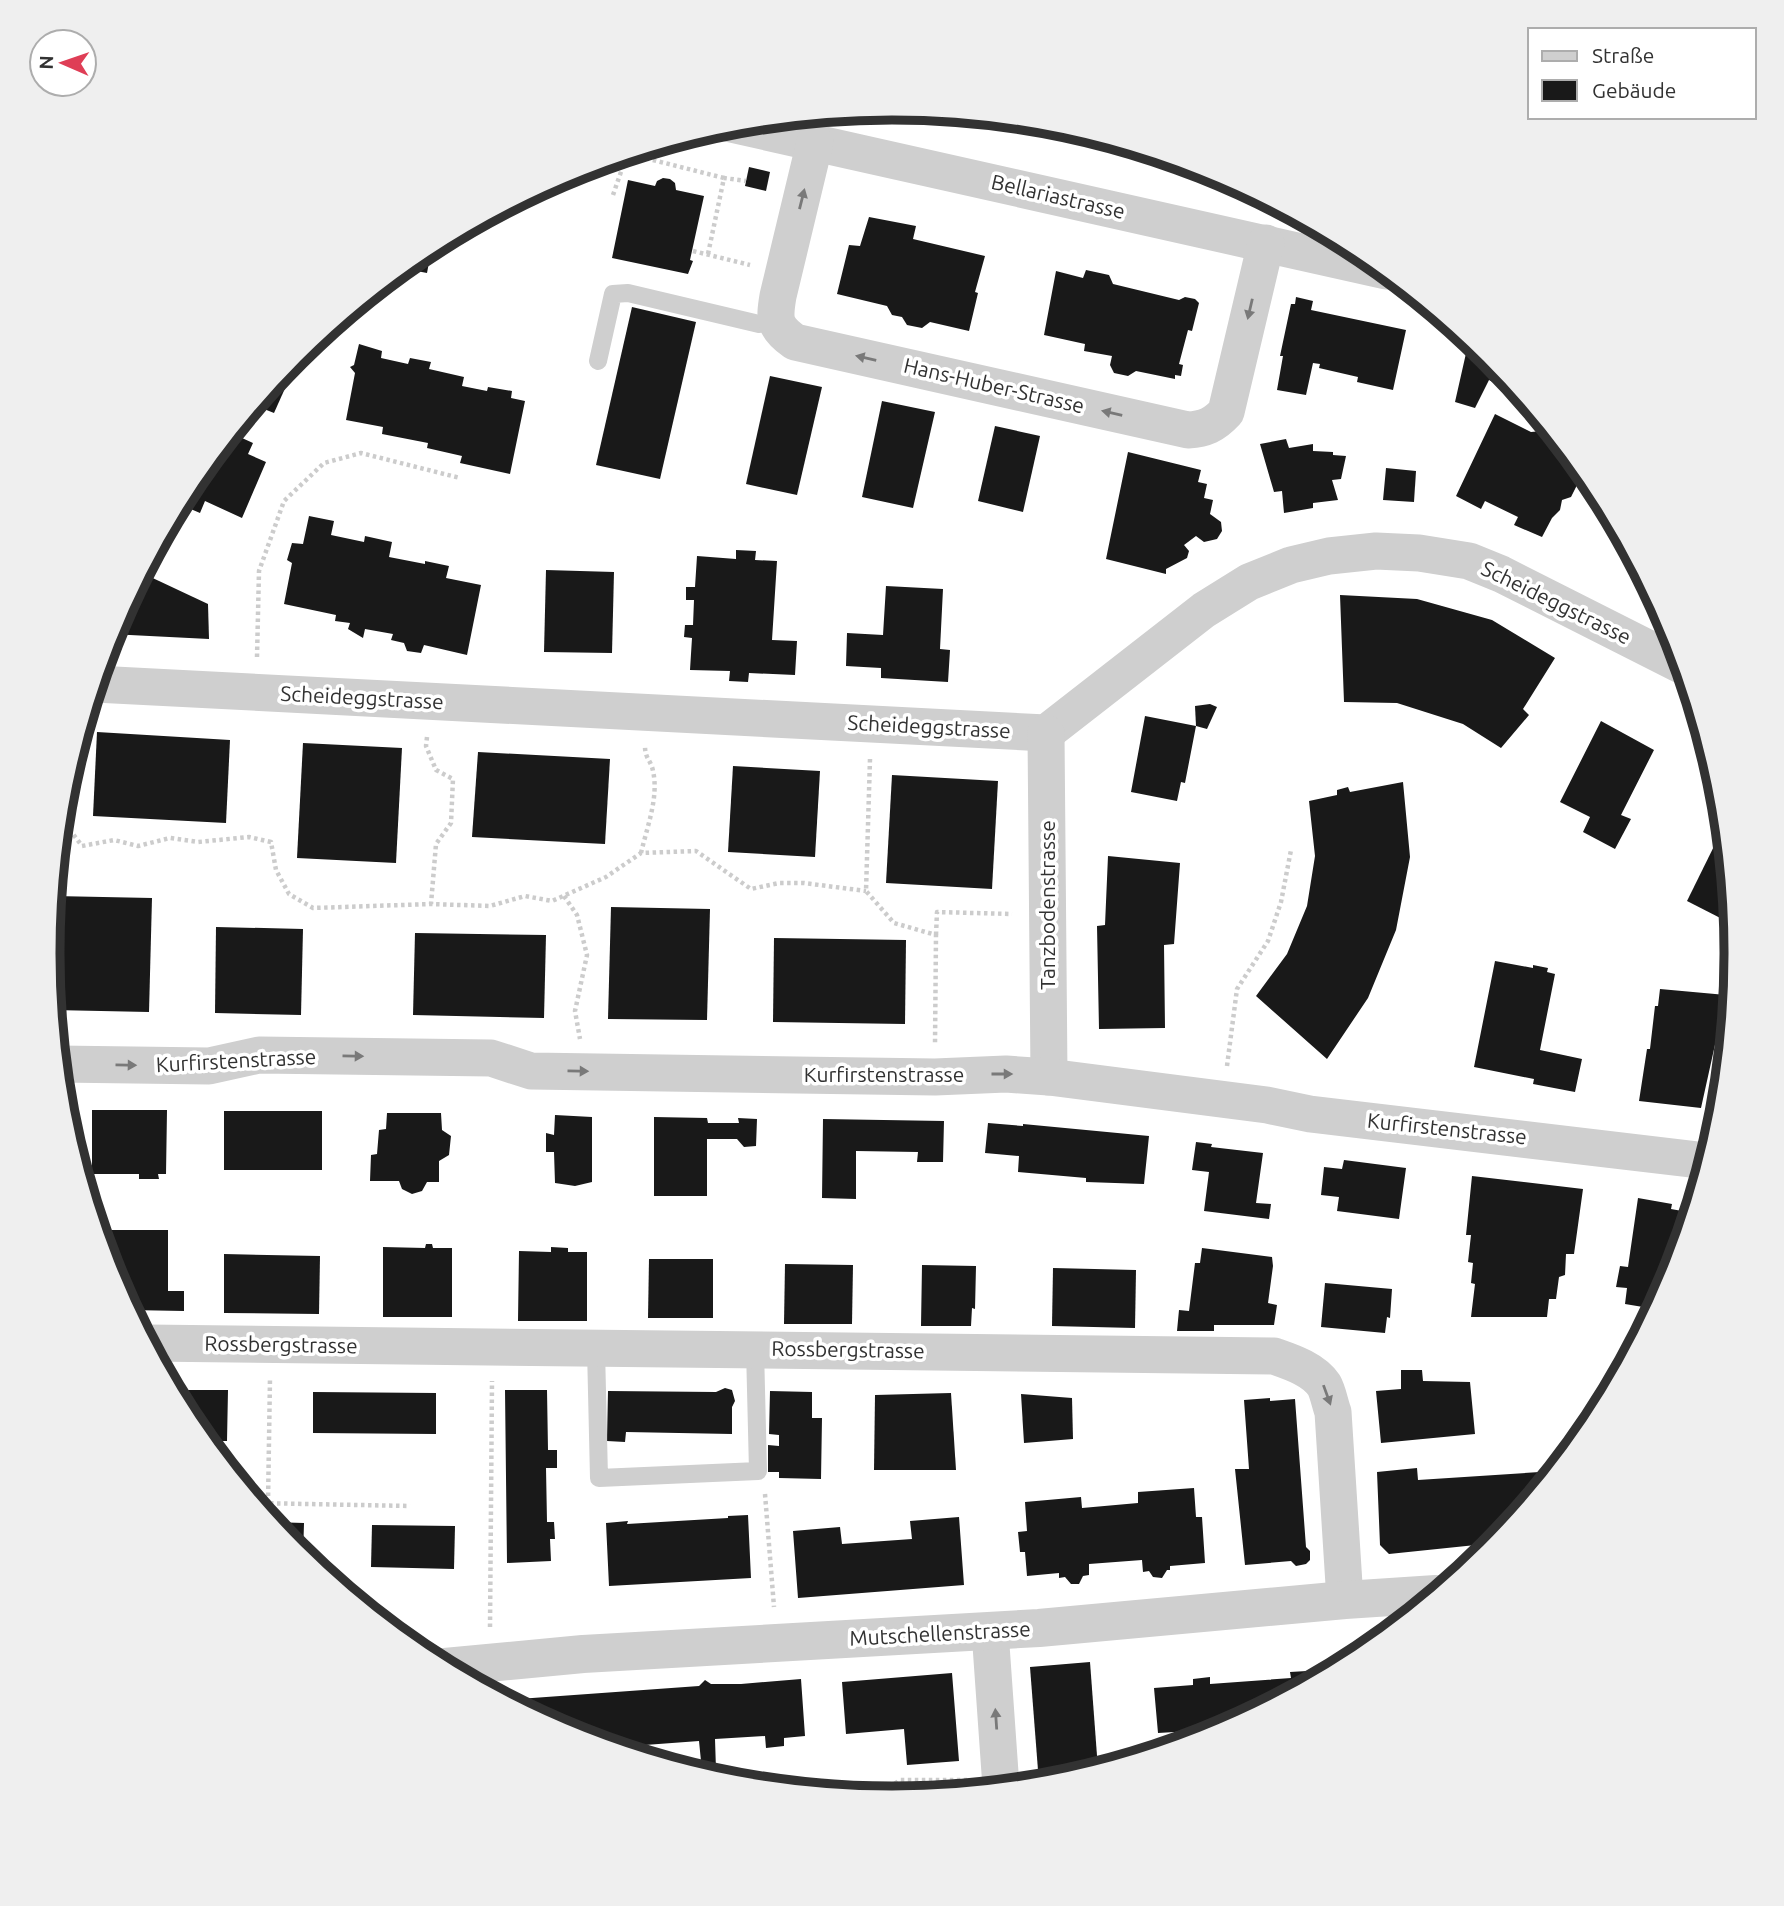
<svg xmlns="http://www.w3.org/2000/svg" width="1784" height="1906" font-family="Ubuntu,sans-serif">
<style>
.building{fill:#191919}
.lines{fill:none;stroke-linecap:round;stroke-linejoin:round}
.path{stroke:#ccc;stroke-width:4.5;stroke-dasharray:3.5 3.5;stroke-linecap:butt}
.service{stroke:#cfcfcf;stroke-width:18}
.minor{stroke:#cfcfcf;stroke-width:37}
.tertiary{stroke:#cfcfcf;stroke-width:38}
.oneway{fill:#797979}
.labels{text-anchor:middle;stroke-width:7;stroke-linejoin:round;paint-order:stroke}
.street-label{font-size:21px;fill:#323232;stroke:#fff}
.rim{fill:none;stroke:#323232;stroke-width:9}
</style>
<rect width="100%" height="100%" fill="#fff"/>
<g class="building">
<path d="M957 115 995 118 1041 123 1038 135 1002 127V130L986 126V123Z"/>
<path d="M749 167 770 172 766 191 745 186Z"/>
<path d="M663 178 670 179 675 183 676 190 704 196 690 260 693 261 688 274 612 258 628 180 655 186 657 181Z"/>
<path d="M869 217 916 226 913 239 985 256 975 292 978 293 969 331 930 322 922 328 907 325 902 317 892 315 887 306 837 294 849 245 860 246Z"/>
<path d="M432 246 427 273 401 268 423 250Z"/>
<path d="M1086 270 1109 275 1113 284 1179 300 1185 297 1195 299 1199 303 1192 331 1188 330 1179 364 1183 365 1181 376 1175 375V379L1136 371 1128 376 1114 373 1110 365 1112 356 1084 351 1085 344 1044 335 1056 271 1083 278Z"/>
<path d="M1296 297 1313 301 1311 310 1406 330 1393 390 1357 382 1358 377 1319 368 1320 364 1313 363 1306 395 1277 390 1283 356H1280L1291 304H1295Z"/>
<path d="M632 307 696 322 660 479 596 465Z"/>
<path d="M1469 340 1490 356 1525 399 1489 380 1475 408 1455 402Z"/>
<path d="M359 344 382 351 381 358 408 364 410 358 431 362 429 369 464 377 462 386 487 391 488 387 512 391 511 398 525 401 510 474 460 463 462 456 427 448 428 443 382 434 383 427 346 420 355 373 350 367 354 365Z"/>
<path d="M295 355 299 357 274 413 254 405Z"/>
<path d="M770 376 822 387 797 495 746 484Z"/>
<path d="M882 401 935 412 913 508 862 497Z"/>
<path d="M1495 414 1531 432 1542 431 1549 434 1554 442 1565 448 1579 465 1573 476 1577 485 1571 497 1562 500 1560 510 1552 518 1542 537 1514 525 1518 517 1485 501 1481 509 1456 496Z"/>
<path d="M995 426 1040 436 1023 512 978 501Z"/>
<path d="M231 433 253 443 248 454 266 462 242 518 205 501 200 513 179 504 190 483 224 441 227 442Z"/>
<path d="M1286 439 1289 448 1313 444V451L1333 452V455L1346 456 1341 479 1332 480 1338 500 1313 503V508L1284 513 1282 491 1274 492 1260 444Z"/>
<path d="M1128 452 1201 470 1198 482 1207 484 1204 498 1213 500 1210 514 1221 522 1222 531 1217 539 1204 542 1196 536 1184 545 1189 551 1187 558 1166 569V574L1106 559Z"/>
<path d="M1386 468 1416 471 1414 502 1383 500Z"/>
<path d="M309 516 334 521 331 535 364 542 365 536 392 542 389 557 425 564V561L449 566 446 578 481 585 467 655 424 645 421 653 407 651 404 643 391 640 393 634 365 629 363 638 348 629 350 623 335 621 336 615 284 604 292 563 287 560 292 543 303 544Z"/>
<path d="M736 550 756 551 755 560 777 561 772 640 797 641 795 675 749 673 748 682 729 681 730 671 690 670 692 638 684 637 685 625H693L694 600H686V587H695L697 556 736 559Z"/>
<path d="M546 570 614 572 612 653 544 652Z"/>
<path d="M142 573 208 604 209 639 110 634Z"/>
<path d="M886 586 943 589 940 649 950 650 948 682 881 678V668L846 666 847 633 883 635Z"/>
<path d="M1340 595 1417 599 1492 620 1555 658 1523 709 1529 715 1501 748 1463 724 1397 703 1344 702Z"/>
<path d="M1210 704 1217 707 1207 729 1196 726 1195 706Z"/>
<path d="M1145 716 1196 726 1185 783 1181 782 1177 801 1131 792Z"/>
<path d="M1601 721 1654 750 1621 815 1631 819 1615 849 1583 832 1590 817 1560 802Z"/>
<path d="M97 732 230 740 226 823 93 816Z"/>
<path d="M303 743 402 748 396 863 297 858Z"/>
<path d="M478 752 610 759 605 844 472 837Z"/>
<path d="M733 766 820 771 815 857 728 852Z"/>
<path d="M892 775 998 781 992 889 886 883Z"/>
<path d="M1403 782 1410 857 1396 930 1368 998 1327 1059 1256 996 1287 954 1307 906 1315 856 1309 801 1337 795V790L1348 787 1350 792Z"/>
<path d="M1724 826 1734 925 1687 901Z"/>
<path d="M1108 856 1180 863 1174 944 1164 945 1165 1028 1099 1029 1097 926 1105 925Z"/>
<path d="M54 896 152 898 149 1012 53 1010Z"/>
<path d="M611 907 710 909 707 1020 608 1019Z"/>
<path d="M216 927 303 929 301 1015 215 1013Z"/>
<path d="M415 933 546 935 544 1018 413 1015Z"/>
<path d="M774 938 906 940 905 1024 773 1022Z"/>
<path d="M1495 961 1533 968V965L1548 968 1547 972 1555 974 1540 1050 1582 1059 1575 1092 1533 1084 1534 1079 1474 1067Z"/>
<path d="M1660 989 1726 995 1701 1108 1639 1101 1647 1049H1650L1655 1006H1658Z"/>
<path d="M92 1110H167L166 1174H158L159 1179H139V1174H92Z"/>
<rect x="224" y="1111" width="98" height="59"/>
<path d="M387 1113H441L442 1130 451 1136 449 1155 439 1161V1182H427L422 1191 412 1194 402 1189 399 1181H370L371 1155 377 1154 379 1130 386 1129Z"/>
<path d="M555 1115 592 1117V1182L575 1186 555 1183 554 1152H546V1133L554 1135Z"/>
<path d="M654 1117 707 1118 708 1123H739L738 1118 757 1119 756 1146 744 1147 737 1139H707V1196H654Z"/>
<path d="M823 1119 944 1121 943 1162H917L918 1152 856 1151V1199L822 1198Z"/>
<path d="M988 1123 1023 1126V1124L1149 1136 1144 1184 1086 1182V1178L1018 1172 1019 1156 985 1153Z"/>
<path d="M1196 1142 1212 1144 1211 1147 1263 1153 1256 1203 1271 1204 1269 1219 1204 1211 1209 1172 1192 1170Z"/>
<path d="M1344 1160 1406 1168 1399 1219 1337 1211 1339 1197 1321 1195 1324 1167 1342 1169Z"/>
<path d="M1472 1176 1583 1189 1574 1254H1566L1565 1275 1559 1277 1556 1299H1549L1547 1317H1471L1475 1284 1471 1283 1473 1263 1468 1262 1471 1235H1466Z"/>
<path d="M1638 1198 1672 1204 1671 1209 1682 1211 1683 1205 1694 1206 1672 1277 1655 1309 1625 1304 1627 1288 1616 1287 1620 1266 1628 1267Z"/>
<path d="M108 1230H168V1291H184V1311L130 1310 111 1276 99 1234H107Z"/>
<path d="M426 1244H432L433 1248H452V1317H383V1247L425 1248Z"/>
<path d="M551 1247 568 1248V1252H587V1321H518L519 1251 551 1252Z"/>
<path d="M1202 1248 1272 1257 1273 1266 1268 1303 1277 1305 1274 1325H1214V1331H1177L1179 1310 1189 1311 1195 1263H1200Z"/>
<path d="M224 1254 320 1256 319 1314 224 1313Z"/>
<path d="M649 1259H713V1318H648Z"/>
<path d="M785 1264 853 1265 852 1324H784Z"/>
<path d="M922 1265 976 1266 975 1309 972 1308 971 1326H921Z"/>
<path d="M1053 1268 1136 1270 1135 1328 1052 1326Z"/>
<path d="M1325 1283 1392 1289 1390 1318 1387 1317 1385 1333 1321 1327Z"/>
<path d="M1401 1370H1422L1423 1381 1470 1382 1475 1434 1381 1443 1376 1391 1401 1389Z"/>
<path d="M725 1388 732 1390 735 1401 732 1407V1434L626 1432 625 1442 607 1441 608 1391 716 1392Z"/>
<path d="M172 1390H228L227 1441H205L206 1431H197L189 1422Z"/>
<path d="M505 1390H547L548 1450H557V1468H546L547 1522H554L555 1539H550L551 1561 507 1563Z"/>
<path d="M770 1391 812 1392V1418H822L821 1479 779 1478V1472H768V1445L779 1446V1435L769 1434Z"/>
<path d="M313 1392 436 1393V1434L313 1433Z"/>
<path d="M951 1393 956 1470H874L875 1395Z"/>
<path d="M1021 1394 1072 1398 1073 1439 1024 1443Z"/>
<path d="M1270 1398V1401L1295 1399 1306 1547 1310 1551V1560L1306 1564 1296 1566 1291 1561 1245 1565 1235 1469H1249L1244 1400Z"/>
<path d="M1417 1468 1418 1480 1555 1471 1495 1543 1389 1554 1380 1545 1377 1472Z"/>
<path d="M1194 1488 1196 1517H1202L1205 1563 1170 1566V1570H1167L1162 1578 1153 1577 1149 1571 1143 1572 1142 1560 1089 1564V1575L1083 1576 1079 1584H1071L1065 1577 1059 1578V1573L1027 1576 1025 1552H1020L1018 1532 1027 1531 1025 1502 1081 1497 1082 1508 1138 1503V1492Z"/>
<path d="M748 1515 751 1578 609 1586 606 1523 628 1521 627 1524 728 1518V1516Z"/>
<path d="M959 1517 964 1585 798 1598 793 1531 840 1527 842 1544 912 1539 910 1521Z"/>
<path d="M272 1522 304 1523 303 1557 294 1550Z"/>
<path d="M372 1525 455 1526 454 1569 371 1567Z"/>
<path d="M1090 1662 1098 1769 1056 1782 1039 1783 1030 1667Z"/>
<path d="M1307 1671V1676L1325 1675 1224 1729 1158 1733 1154 1688 1193 1685V1679L1210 1677V1684L1291 1678 1290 1672Z"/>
<path d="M952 1673 959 1761 907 1765 904 1729 846 1734 842 1682Z"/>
<path d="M801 1679 805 1736 784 1738V1746L766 1748 765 1736 715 1739 716 1770 702 1771 699 1741 645 1745 646 1749 628 1751V1746L614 1747 568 1733 506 1700 699 1686 705 1680 711 1684H741Z"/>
</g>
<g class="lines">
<g class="path">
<path d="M641 157 643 150"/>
<path d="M613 195 623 166 641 157 724 178"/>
<path d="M693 251 750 265"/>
<path d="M708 254 724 178 746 181"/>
<path d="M257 657 259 571 284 501 324 463 361 453 460 478"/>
<path d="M427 737 426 746 436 770 453 779 451 823 436 844 431 904"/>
<path d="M870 759 866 891 894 923 936 935 935 1044"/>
<path d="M61 818 82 846 114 840 138 846 170 838 198 842 249 837 271 842 276 870 289 894 313 908 431 904 490 906 525 896 552 901 606 877 641 853 696 851 751 889 779 883H804L866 891"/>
<path d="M641 853C647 827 659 797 653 771 651 760 645 759 645 746"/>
<path d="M564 896 577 915 587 955 575 1011 580 1039"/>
<path d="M936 935 937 912 1012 914"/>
<path d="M1227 1066 1237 989 1268 941 1281 902 1291 850"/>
<path d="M765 1494 774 1607"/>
<path d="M256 1503 410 1506"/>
<path d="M268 1503 270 1378"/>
<path d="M490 1627 492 1381"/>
<path d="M878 1796 900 1780H967"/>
</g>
<g class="service">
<path d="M598 361 613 294 628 293 759 324"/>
<path d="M596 1349 599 1478 758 1471 755 1349"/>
</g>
<g class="minor">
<path d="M731 124 1386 271"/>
<path d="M815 142 778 296C774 320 774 327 795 342L1188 430C1205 429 1214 425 1226 412L1266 243"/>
<path d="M95 684 1046 733 1204 610 1249 582 1291 565 1329 556 1376 551 1419 553 1469 561 1501 574 1683 666"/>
<path d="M1046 733 1049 1077"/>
<path d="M58 1064 209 1066 259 1055 491 1058 531 1071 935 1077 1006 1074 1049 1077 1267 1105 1310 1114 1707 1161"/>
<path d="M147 1343 1274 1356C1291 1362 1313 1369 1324 1385 1328 1392 1330 1404 1333 1412L1345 1600"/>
<path d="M990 1631 1001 1787"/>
</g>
<path class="tertiary" d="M445 1667 583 1654 1039 1628 1345 1600 1436 1594"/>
</g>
<defs><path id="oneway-solid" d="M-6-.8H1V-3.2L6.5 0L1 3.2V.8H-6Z" transform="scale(1.75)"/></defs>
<g class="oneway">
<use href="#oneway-solid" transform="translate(802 199) rotate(-76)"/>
<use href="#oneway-solid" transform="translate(1250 309) rotate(103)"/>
<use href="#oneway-solid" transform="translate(866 358) rotate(-167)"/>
<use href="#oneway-solid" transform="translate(1112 413) rotate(-167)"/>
<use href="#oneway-solid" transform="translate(353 1056) rotate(1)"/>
<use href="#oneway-solid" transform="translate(126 1065) rotate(1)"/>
<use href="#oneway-solid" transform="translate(578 1071) rotate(1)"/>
<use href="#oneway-solid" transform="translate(1002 1074)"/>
<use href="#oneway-solid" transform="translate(1327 1395) rotate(70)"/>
<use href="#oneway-solid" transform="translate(996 1719) rotate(-94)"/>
</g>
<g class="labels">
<g class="street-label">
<text transform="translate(1058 197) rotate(13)" y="7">Bellariastrasse</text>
<text transform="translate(994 386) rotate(13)" y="7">Hans-Huber-Strasse</text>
<text transform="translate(1556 603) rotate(26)" y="7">Scheideggstrasse</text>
<text transform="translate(362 698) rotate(3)" y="7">Scheideggstrasse</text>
<text transform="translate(929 727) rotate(3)" y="7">Scheideggstrasse</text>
<text transform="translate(1048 905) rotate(-90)" y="7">Tanzbodenstrasse</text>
<text transform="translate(236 1061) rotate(-3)" y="7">Kurfirstenstrasse</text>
<text x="884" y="1082">Kurfirstenstrasse</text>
<text transform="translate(1447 1129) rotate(6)" y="7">Kurfirstenstrasse</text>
<text transform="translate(281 1345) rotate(1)" y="7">Rossbergstrasse</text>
<text transform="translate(848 1350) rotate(1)" y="7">Rossbergstrasse</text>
<text transform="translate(940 1634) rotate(-3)" y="7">Mutschellenstrasse</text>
</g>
</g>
<path d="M0 0H1784V1906H0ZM892 120H892A832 832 0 0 1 1724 952V954A832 832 0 0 1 892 1786H892A832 832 0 0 1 60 954V952A832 832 0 0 1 892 120Z" fill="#efefef" fill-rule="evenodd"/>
<path class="rim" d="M892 120H892A832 832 0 0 1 1724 952V954A832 832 0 0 1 892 1786H892A832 832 0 0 1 60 954V952A832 832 0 0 1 892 120Z"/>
<rect x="1528" y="28" width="228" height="91" fill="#ffffff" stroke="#adadad" stroke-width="2"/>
<rect x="1542" y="51" width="35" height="10" fill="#cfcfcf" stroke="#adadad" stroke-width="2"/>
<text x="1592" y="63" font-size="21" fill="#323232">Straße</text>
<rect x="1542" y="80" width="35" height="21" fill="#191919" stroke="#adadad" stroke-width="2"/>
<text x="1592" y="98" font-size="21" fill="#323232">Gebäude</text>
<g transform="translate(63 63) rotate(272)"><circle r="33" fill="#ffffff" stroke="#adadad" stroke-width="2"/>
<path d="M0-5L12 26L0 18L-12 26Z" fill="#df3e56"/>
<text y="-10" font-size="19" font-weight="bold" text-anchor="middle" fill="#323232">N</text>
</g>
</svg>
